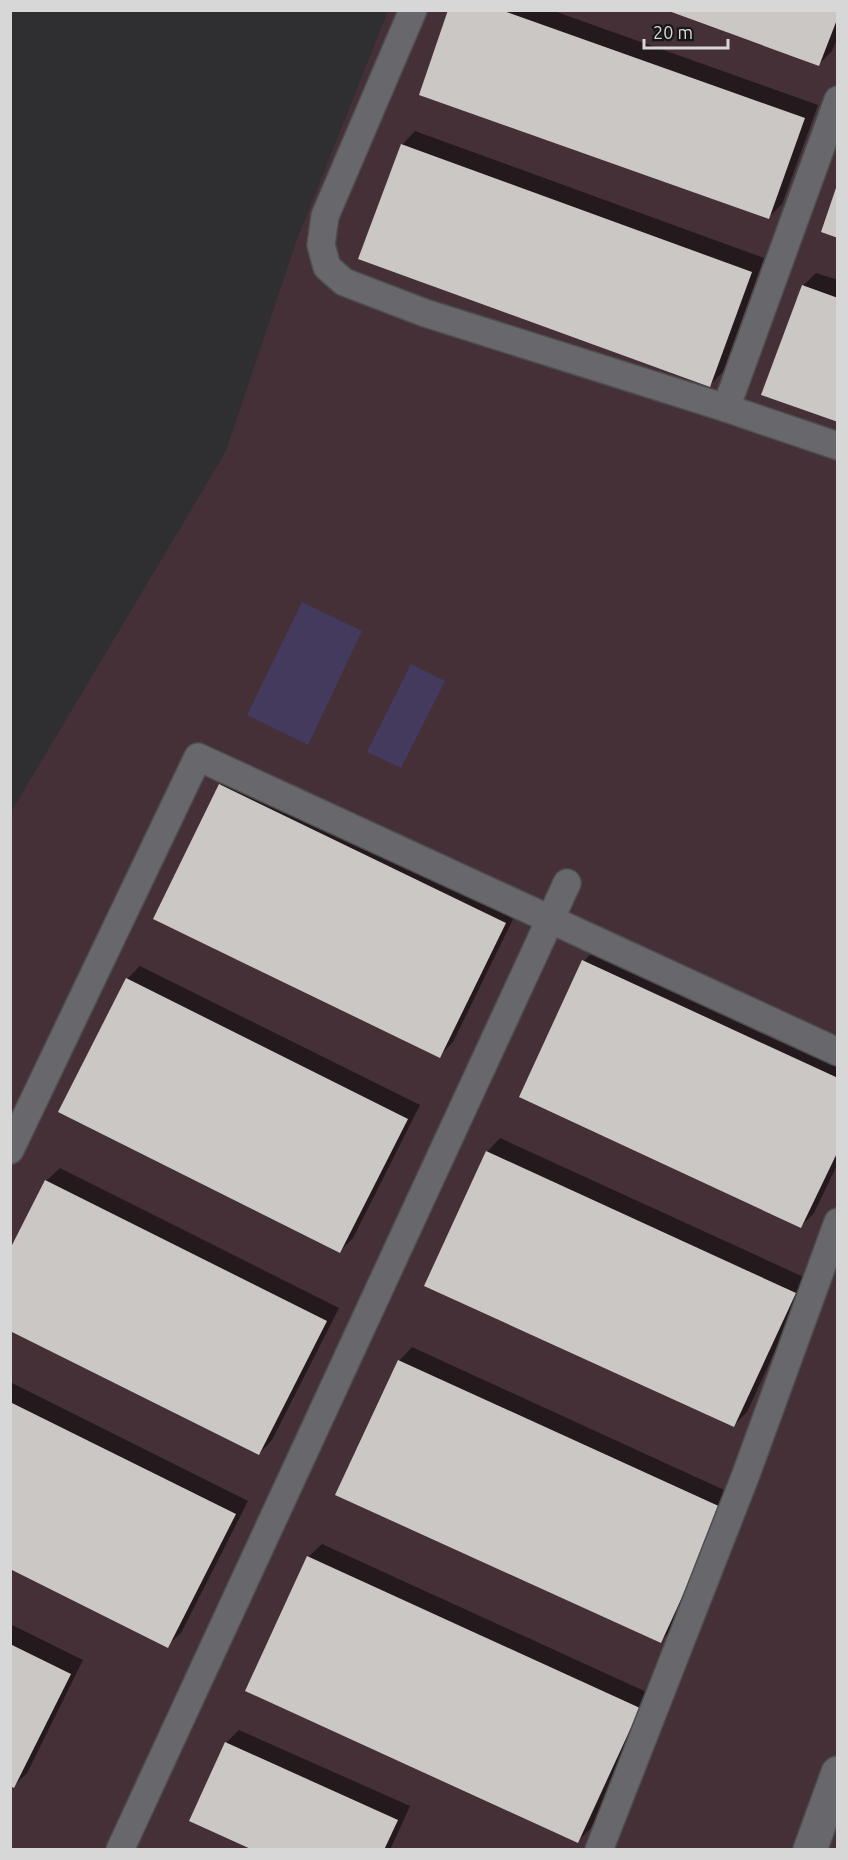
<svg xmlns="http://www.w3.org/2000/svg" width="848" height="1860" font-family="Ubuntu,sans-serif">
<style>
.industrial{fill:#443036}
.green{fill:#433a5e}
.shadow{fill:#0007}
.building{fill:#cbc7c5}
.lines{fill:none;stroke-linecap:round;stroke-linejoin:round}
.minor-casing{stroke:#4d4d4e;stroke-width:30}
.secondary-casing{stroke:#4d4d4e;stroke-width:36}
.minor{stroke:#68676b;stroke-width:27}
.secondary{stroke:#68676b;stroke-width:33}
</style>
<rect width="100%" height="100%" fill="#2f2e31"/>
<path class="industrial" d="M388 11H837V1849L11 1850V812L226 451 297 239Z"/>
<g class="green">
<path d="M302 602 362 631 308 745 247 715Z"/>
<path d="M411 664 445 681 401 768 367 752Z"/>
</g>
<g class="shadow">
<path d="M450 10H551L818 105 782 204 769 217Z"/>
<path d="M838 10V37L832 51 819 64Z"/>
<path d="M415 131 764 258 723 372 709 386 402 145Z"/>
<path d="M816 273 838 280V421L803 286Z"/>
<path d="M234 771 518 909 453 1042 440 1056 220 785Z"/>
<path d="M597 948 838 1059V1163L814 1213 801 1226 584 961Z"/>
<path d="M140 966 420 1105 353 1238 340 1251 127 979Z"/>
<path d="M500 1138 808 1279 747 1412 734 1425 487 1152Z"/>
<path d="M60 1168 339 1308 272 1440 259 1454 46 1181Z"/>
<path d="M412 1347 735 1495 674 1628 660 1641 399 1361Z"/>
<path d="M10 1382 248 1501 181 1633 167 1646 10 1568Z"/>
<path d="M322 1544 653 1695 591 1828 578 1841 308 1557Z"/>
<path d="M10 1624 83 1660 27 1773 14 1786 10 1784Z"/>
<path d="M239 1730 410 1806 390 1850H257L226 1743Z"/>
</g>
<g class="building">
<path d="M448 10H501L805 118 769 219 419 95Z"/>
<path d="M666 10H838V17L819 66Z"/>
<path d="M401 144 752 272 710 387 358 259Z"/>
<path d="M837 185H838V238L821 232Z"/>
<path d="M802 285 838 298V422L761 395Z"/>
<path d="M219 784 506 923 440 1058 153 919Z"/>
<path d="M582 960 838 1078V1151L801 1228 519 1097Z"/>
<path d="M126 978 408 1119 340 1253 58 1112Z"/>
<path d="M486 1151 796 1293 734 1427 424 1286Z"/>
<path d="M45 1180 327 1321 259 1455 10 1331V1249Z"/>
<path d="M398 1360 723 1508 661 1643 335 1495Z"/>
<path d="M10 1402 236 1514 168 1648 10 1569Z"/>
<path d="M307 1556 640 1708 578 1843 245 1691Z"/>
<path d="M10 1644 71 1674 14 1788 10 1786Z"/>
<path d="M225 1742 398 1820 384 1850H253L189 1821Z"/>
</g>
<g class="lines">
<defs>
<g id="minor">
<path d="M413 10 325 216 321 245 327 267 344 282 425 313 726 408 838 446"/>
<path d="M726 408 838 100"/>
<path d="M10 1150 198 757 838 1052"/>
<path d="M120 1850 567 883"/>
<path d="M599 1850 745 1477 838 1222"/>
</g>
<path id="secondary" d="M810 1850 838 1773"/>
</defs>
<use href="#minor" class="minor-casing"/>
<use href="#secondary" class="secondary-casing"/>
<use href="#minor" class="minor"/>
<use href="#secondary" class="secondary"/>
</g>
<rect width="848" height="1860" fill="none" stroke="#d7d7d8" stroke-width="24"/>
<path d="M644 39v9h84v-9" fill="none" stroke="#d7d7d8" stroke-width="3"/>
<text x="653" y="39" font-size="18" fill="#d7d7d8" stroke="#171718" stroke-width="4.5" paint-order="stroke">20 m</text>
</svg>
